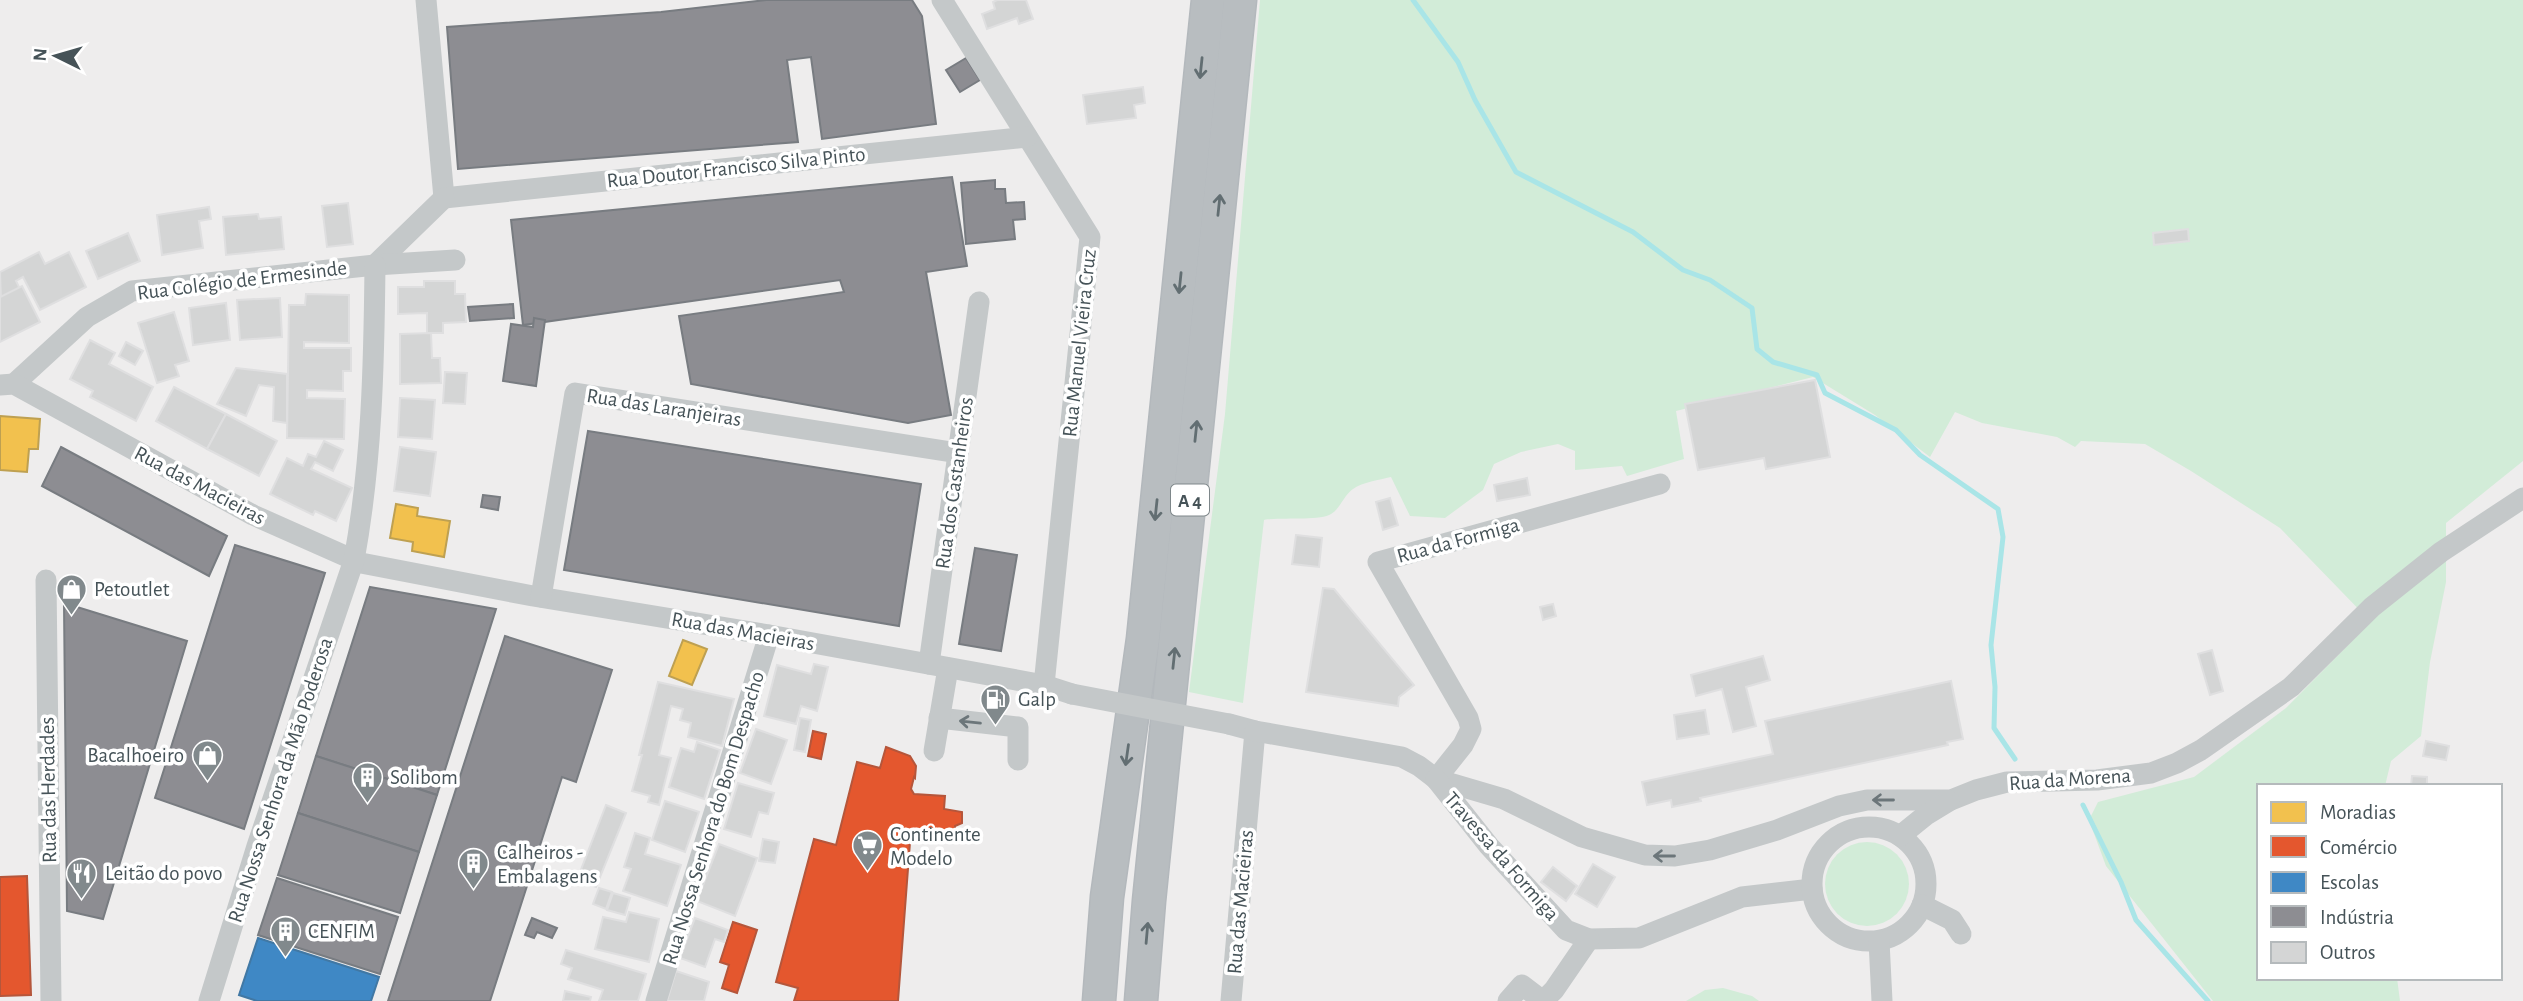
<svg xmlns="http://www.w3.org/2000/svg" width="2523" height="1001" font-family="'Alegreya Sans',sans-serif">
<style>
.green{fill:#d2ecd8}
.homes{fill:#f2c14e;stroke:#bea051;stroke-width:2}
.shops{fill:#e4572e;stroke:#b5563b;stroke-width:2}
.schools{fill:#3f88c5;stroke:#4178a4;stroke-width:2}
.industry{fill:#8d8d92;stroke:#787c81;stroke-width:2}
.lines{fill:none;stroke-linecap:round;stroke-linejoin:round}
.stream{stroke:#a9e5e7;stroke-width:5}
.building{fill:#d4d5d5;stroke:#dfdfe0;stroke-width:2}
.highway-casing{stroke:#b3b8bc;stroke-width:35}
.minor{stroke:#c4c8c9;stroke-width:21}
.highway{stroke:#b8bdc0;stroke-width:32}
.minor-bridge{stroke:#c4c8c9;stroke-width:21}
.oneway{stroke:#626e72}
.oneway2{stroke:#6c767a}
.labels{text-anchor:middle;stroke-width:7;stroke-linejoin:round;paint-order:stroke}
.shield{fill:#fff;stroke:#7e878a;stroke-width:2}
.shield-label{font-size:19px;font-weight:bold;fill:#465358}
.street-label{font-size:21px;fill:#465358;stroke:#fff}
.poi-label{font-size:21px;fill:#465358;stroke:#fff;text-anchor:start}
</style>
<rect width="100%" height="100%" fill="#eeeded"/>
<g class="green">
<path d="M1260 0H2523V461L2446 523V582L2430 662 2421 736 2391 761 2385 786H2259V978H2397L2400 1001H2213L2106 866 2089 820 2098 802 2194 777 2286 708 2371 622 2280 528 2191 471 2145 444 2081 441 2075 447 2057 437 1982 423 1955 412 1930 457 1875 415 1813 377 1676 411 1684 459 1627 476 1622 466 1575 470V451L1558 444 1521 452 1494 464 1483 490 1445 518 1410 516 1391 477C1379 480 1363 482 1353 489 1344 495 1340 509 1331 514 1321 521 1279 517 1264 520L1243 703 1189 692 1225 414Z"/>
<circle cx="1867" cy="884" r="42"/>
<path d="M1723 988 1752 996 1759 1001H1686L1705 990Z"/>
</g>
<g class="homes">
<path d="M0 416 40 419 38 449H29L27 472 0 470Z"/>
<path d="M396 504 418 508 417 516 450 521 444 557 412 551 413 542 390 538Z"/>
<path d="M683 640 707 649 692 685 669 676Z"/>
</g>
<g class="shops">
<path d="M813 731 826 734 821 759 808 756Z"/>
<path d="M886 747 910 756 916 766 915 778 914 777 911 789 914 794 945 796 944 809 962 812V823L955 826V832L911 829 898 1001H794L798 988 776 982 814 839 836 845 857 762 880 768Z"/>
<path d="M27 876 31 995 0 996V877Z"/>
<path d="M733 922 757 930 737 993 722 988 729 965 720 962Z"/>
</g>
<path class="schools" d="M258 938 379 977 371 1001H257L239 995Z"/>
<g class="industry">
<path d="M766 0H912L922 16 936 124 822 139 811 57 787 60 798 142 458 169 447 27 661 12Z"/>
<path d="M966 58 980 80 960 92 946 70Z"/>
<path d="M952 177 967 266 926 272 951 415 908 423 691 384 679 316 844 292 840 280 523 325 511 220Z"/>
<path d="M995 180V189H1005L1006 203 1024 202 1025 219 1013 220 1015 239 966 244 961 183Z"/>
<path d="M513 304 514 318 470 321 468 307Z"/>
<path d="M534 318 545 320 536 386 503 381 511 324 533 327Z"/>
<path d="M588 431 921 484 899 626 564 570Z"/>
<path d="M61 447 227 536 209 576 42 486Z"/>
<path d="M483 495 500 497 498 510 481 507Z"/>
<path d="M235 545 325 573 244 829 155 798Z"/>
<path d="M975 548 1017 555 1001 651 959 644Z"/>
<path d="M370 587 496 609 437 795 316 756Z"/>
<path d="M64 603 187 641 103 919 67 911Z"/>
<path d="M505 636 612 670 576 782 562 777 490 1001H388Z"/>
<path d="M316 756 437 795 419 852 298 813Z"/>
<path d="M298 813 419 852 400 913 278 875Z"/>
<path d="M277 878 398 917 380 974 258 935Z"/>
<path d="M532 918 557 928 552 938 537 932 534 938 525 935Z"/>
</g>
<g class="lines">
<g class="stream">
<path d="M1413 0 1458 62 1475 100 1516 172 1633 232 1683 270 1710 280 1752 308 1757 349 1773 362 1817 375 1825 393 1896 430 1920 455 1998 509 2003 537 1991 645 1995 687 1994 728 2015 759"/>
<path d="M2083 805 2121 882 2136 920 2208 1001"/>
</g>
</g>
<g class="building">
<path d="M997 0H1026L1033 19 1019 24 1017 18 987 29 982 14 995 9 993 2Z"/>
<path d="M1143 87 1145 103 1134 105 1136 118 1087 124 1083 95Z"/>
<path d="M348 203 353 244 327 247 322 206Z"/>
<path d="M209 207 211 219 199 221 203 248 162 255 157 215Z"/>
<path d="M258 214 259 219 281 217 284 249 226 255 223 217Z"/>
<path d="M2188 229 2189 241 2154 245 2153 233Z"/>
<path d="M128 233 140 261 98 279 86 251Z"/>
<path d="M39 252 45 264 69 252 86 287 40 310 23 277 16 281 21 291 1 301 0 272Z"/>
<path d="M424 281H455V294H465L466 322 443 323V333H427V313L398 314V287H424Z"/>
<path d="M22 286 40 322 0 342V297Z"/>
<path d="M306 294 349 295V343L304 342V348H351V371H343V391L307 390V398L345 399 344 439 287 438 289 305H305Z"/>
<path d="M280 298 282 337 240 340 237 300Z"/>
<path d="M226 303 230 340 193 345 189 308Z"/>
<path d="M174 312 189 361 175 365 179 376 157 383 138 323Z"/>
<path d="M431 333 432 358H440L441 383 400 384V334Z"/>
<path d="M90 340 115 353 109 364 153 387 136 421 90 397 93 391 70 379Z"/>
<path d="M126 342 143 351 135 365 119 356Z"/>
<path d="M236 368 287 374V423L273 421 274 387 259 385 246 416 217 404Z"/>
<path d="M445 372 467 373 465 404 443 403Z"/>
<path d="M1815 380 1830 457 1766 469 1764 458 1698 470 1685 404Z"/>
<path d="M174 387 226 414 207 449 156 421Z"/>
<path d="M400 398 435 400 432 439 398 437Z"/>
<path d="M226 414 277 441 259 476 207 449Z"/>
<path d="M324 441 343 450 333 471 315 462 311 469 352 488 336 521 315 511 313 515 270 494 287 458 303 466 308 454 316 457Z"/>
<path d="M400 447 436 452 430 496 394 491Z"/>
<path d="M1527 478 1530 495 1497 501 1494 485Z"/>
<path d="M1390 498 1398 525 1383 530 1376 502Z"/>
<path d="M1296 535 1322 538 1319 567 1292 564Z"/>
<path d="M1323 588 1334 589 1414 685 1399 697 1398 706 1306 692Z"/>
<path d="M1553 604 1556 616 1543 620 1540 607Z"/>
<path d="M2212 650 2223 691 2210 695 2198 654Z"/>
<path d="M1763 656 1770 680 1746 687 1756 726 1733 732 1722 689 1696 696 1691 675Z"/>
<path d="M814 664 828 667 817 711 801 706 796 724 764 716 777 665 811 674Z"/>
<path d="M1951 681 1963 739 1947 742 1948 745 1700 798 1701 801 1672 807 1671 800 1647 805 1642 782 1773 754 1765 721Z"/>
<path d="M658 682 734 699 722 746 688 737 691 723 680 720 683 709 671 706 659 755 671 758 659 805 648 802 650 796 632 791 642 755H639Z"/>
<path d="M1705 710 1709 734 1677 739 1674 715Z"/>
<path d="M800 718 811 720 805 752 794 750Z"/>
<path d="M756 729 787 740 771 784 740 773Z"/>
<path d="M2426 741 2449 746 2446 760 2423 756Z"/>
<path d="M697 742 720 750 704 799 669 787 681 748 694 752Z"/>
<path d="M2412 776 2427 777V786H2411Z"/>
<path d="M738 783 774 793 768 814 759 812 751 837 724 829Z"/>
<path d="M665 801 699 812 685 852 652 840Z"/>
<path d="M606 805 626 813 596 887 577 880Z"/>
<path d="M635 833 650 838 645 854 681 865 667 906 623 891 631 869 624 867Z"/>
<path d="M763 839 779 842 775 863 759 861Z"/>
<path d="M719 844 757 858 735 916 697 901Z"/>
<path d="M1593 864 1615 877 1597 907 1575 894Z"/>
<path d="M1553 867 1577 886 1566 901 1541 882Z"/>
<path d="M599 888 612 892 606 909 593 904Z"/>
<path d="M613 893 630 898 625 915 607 910Z"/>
<path d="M629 912 659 919 649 962 595 949 603 917 626 922Z"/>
<path d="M695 918 728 930 724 942 715 939 705 967 680 958Z"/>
<path d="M566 950 646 974 638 1001H599L603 990 568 979 572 968 561 964Z"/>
<path d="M676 971 709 982 704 1001H667Z"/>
<path d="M565 991 591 997 590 1001H563Z"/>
</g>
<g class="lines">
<defs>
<g id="highway">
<path d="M1099 1001 1107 897 1143 639 1208 0"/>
<path d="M1141 1001 1149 901 1240 0"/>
</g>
</defs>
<use href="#highway" class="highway-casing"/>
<g class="minor">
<path d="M426 0 444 198"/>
<path d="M942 0 1090 237 1044 685"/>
<path d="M444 198 1027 137"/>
<path d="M375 265 444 198"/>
<path d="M14 384 87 317 132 291 375 265 455 260"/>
<path d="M0 385 14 384 253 515 361 563 533 596 769 635 1044 685 1072 694"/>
<path d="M46 580 51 1001"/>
<path d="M541 597 575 393 958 453"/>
<path d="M929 664 979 302"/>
<path d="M939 718 1018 727V760"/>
<path d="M1229 724 1255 731 1231 1001"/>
<path d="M1255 731 1402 757 1419 766 1436 779 1504 799 1582 837 1645 855 1675 856 1710 850 1777 830 1839 806 1867 800H1951L1976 790 2007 782 2097 780 2151 773 2177 763 2201 750 2291 687 2372 607 2441 552 2523 498"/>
<path d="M934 751 948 668"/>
<path d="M1436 779 1463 745 1471 729 1468 718 1378 562 1660 484"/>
<path d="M1436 779 1489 846 1566 930 1589 939 1639 938 1742 897 1812 889"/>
<circle cx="1869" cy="884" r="57"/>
<path d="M1900 836 1926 815 1949 801"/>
<path d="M1922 905 1952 920 1961 934"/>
<path d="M1879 941 1882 1001"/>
<path d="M209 1001 257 846 354 560C372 462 374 364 375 265"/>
<path d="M656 1001 769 635"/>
<path d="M1508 1001 1522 985 1543 1001"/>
<path d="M1543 1001 1554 990 1589 939"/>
</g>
<use href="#highway" class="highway"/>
<path class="minor-bridge" d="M1072 694 1229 724"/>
</g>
<defs><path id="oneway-shaft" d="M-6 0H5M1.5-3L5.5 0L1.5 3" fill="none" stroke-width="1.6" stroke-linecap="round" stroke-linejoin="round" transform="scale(1.75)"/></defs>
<g class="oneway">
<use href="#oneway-shaft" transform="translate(1201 68) rotate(96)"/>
<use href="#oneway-shaft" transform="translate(1219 205) rotate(-84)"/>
<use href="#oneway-shaft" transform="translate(1180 283) rotate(96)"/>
<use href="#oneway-shaft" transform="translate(1196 431) rotate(-84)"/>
<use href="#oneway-shaft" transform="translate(1156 510) rotate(96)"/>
<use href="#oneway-shaft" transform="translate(1174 658) rotate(-84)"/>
<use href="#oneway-shaft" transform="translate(1127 755) rotate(98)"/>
<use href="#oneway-shaft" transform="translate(1147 933) rotate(-85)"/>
</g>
<g class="oneway2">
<use href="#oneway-shaft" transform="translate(970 722) rotate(-174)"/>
<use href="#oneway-shaft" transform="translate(1883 800) rotate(180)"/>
<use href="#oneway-shaft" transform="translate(1664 856) rotate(-180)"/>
</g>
<defs>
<symbol id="shop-pin" viewBox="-11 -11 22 30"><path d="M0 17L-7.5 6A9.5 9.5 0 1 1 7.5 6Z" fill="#81898c" stroke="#fff"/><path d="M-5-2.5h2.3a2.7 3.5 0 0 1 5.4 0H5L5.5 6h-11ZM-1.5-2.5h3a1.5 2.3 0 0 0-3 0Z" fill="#fff"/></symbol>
<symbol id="fuel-pin" viewBox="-11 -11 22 30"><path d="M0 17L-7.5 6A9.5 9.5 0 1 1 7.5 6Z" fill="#81898c" stroke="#fff"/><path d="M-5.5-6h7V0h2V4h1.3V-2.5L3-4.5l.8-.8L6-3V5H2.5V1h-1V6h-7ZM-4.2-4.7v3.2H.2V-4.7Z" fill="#fff"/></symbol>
<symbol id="building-pin" viewBox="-11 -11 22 30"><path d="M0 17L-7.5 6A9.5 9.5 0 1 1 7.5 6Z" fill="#81898c" stroke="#fff"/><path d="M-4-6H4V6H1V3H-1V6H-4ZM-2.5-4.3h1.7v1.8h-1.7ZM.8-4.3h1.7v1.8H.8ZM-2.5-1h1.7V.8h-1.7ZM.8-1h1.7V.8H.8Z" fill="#fff"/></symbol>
<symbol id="supermarket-pin" viewBox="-11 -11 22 30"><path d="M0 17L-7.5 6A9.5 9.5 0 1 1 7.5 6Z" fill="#81898c" stroke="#fff"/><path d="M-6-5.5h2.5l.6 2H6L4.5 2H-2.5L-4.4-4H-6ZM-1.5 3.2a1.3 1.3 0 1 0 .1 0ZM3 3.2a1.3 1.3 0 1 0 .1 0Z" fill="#fff"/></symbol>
<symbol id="restaurant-pin" viewBox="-11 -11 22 30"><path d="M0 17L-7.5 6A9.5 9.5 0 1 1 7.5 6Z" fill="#81898c" stroke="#fff"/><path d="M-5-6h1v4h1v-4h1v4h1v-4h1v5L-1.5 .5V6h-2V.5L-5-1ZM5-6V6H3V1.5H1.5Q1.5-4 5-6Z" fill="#fff"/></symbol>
</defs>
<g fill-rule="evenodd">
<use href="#shop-pin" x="54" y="572" width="35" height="47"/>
<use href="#fuel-pin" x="978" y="682" width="35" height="47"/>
<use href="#shop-pin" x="190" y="738" width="35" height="47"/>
<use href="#building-pin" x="350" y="760" width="35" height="47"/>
<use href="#supermarket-pin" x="850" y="828" width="35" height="47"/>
<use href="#building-pin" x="456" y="846" width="35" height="47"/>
<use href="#restaurant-pin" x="64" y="856" width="35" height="47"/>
<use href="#building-pin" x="268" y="914" width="35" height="47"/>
</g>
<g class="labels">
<rect class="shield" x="1171" y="484.5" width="38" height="31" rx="5"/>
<g class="shield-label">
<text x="1190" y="507">A 4</text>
</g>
<g class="street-label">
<text transform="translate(736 167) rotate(-6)" y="7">Rua Doutor Francisco Silva Pinto</text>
<text transform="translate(242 280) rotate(-7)" y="7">Rua Colégio de Ermesinde</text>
<text transform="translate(1079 343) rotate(-84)" y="7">Rua Manuel Vieira Cruz</text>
<text transform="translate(664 407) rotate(9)" y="7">Rua das Laranjeiras</text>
<text transform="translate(954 483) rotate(-82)" y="7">Rua dos Castanheiros</text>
<text transform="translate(200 485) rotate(28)" y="7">Rua das Macieiras</text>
<text transform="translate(1458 540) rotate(-15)" y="7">Rua da Formiga</text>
<text transform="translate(743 631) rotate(10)" y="7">Rua das Macieiras</text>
<text transform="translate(2070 779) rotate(-4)" y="7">Rua da Morena</text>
<text transform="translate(280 780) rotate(-72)" y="7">Rua Nossa Senhora da Mão Poderosa</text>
<text transform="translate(48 790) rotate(-91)" y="7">Rua das Herdades</text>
<text transform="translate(713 818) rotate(-73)" y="7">Rua Nossa Senhora do Bom Despacho</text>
<text transform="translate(1502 856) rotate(49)" y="7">Travessa da Formiga</text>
<text transform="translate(1240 902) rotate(-85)" y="7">Rua das Macieiras</text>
</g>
<g class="poi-label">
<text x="94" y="596">Petoutlet</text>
<text x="1018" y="706">Galp</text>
<text x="184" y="762" text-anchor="end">Bacalhoeiro</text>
<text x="390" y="784">Solibom</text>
<text x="890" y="841">Continente<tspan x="890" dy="24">Modelo</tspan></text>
<text x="497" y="859">Calheiros -<tspan x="497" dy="24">Embalagens</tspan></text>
<text x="105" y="880">Leitão do povo</text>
<text x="308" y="938">CENFIM</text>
</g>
</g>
<rect x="2257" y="784" width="245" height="196" fill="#ffffff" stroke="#b5babc" stroke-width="2"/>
<rect x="2271" y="802" width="35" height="21" fill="#f2c14e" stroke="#b5babc" stroke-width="2"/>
<text x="2320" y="819" font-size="21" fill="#465358">Moradias</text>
<rect x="2271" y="836" width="35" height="21" fill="#e4572e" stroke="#b5babc" stroke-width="2"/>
<text x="2320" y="854" font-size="21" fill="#465358">Comércio</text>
<rect x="2271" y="872" width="35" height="21" fill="#3f88c5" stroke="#b5babc" stroke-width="2"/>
<text x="2320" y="889" font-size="21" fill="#465358">Escolas</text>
<rect x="2271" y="906" width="35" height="21" fill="#8d8d92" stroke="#b5babc" stroke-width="2"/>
<text x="2320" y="924" font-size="21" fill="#465358">Indústria</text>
<rect x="2271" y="942" width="35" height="21" fill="#d4d5d5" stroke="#b5babc" stroke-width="2"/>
<text x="2320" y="959" font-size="21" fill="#465358">Outros</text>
<g transform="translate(56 56) rotate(275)" stroke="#ffffff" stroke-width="5" paint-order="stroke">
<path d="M0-5L12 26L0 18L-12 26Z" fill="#465358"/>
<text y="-10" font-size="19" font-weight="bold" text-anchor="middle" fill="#465358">N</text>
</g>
</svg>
